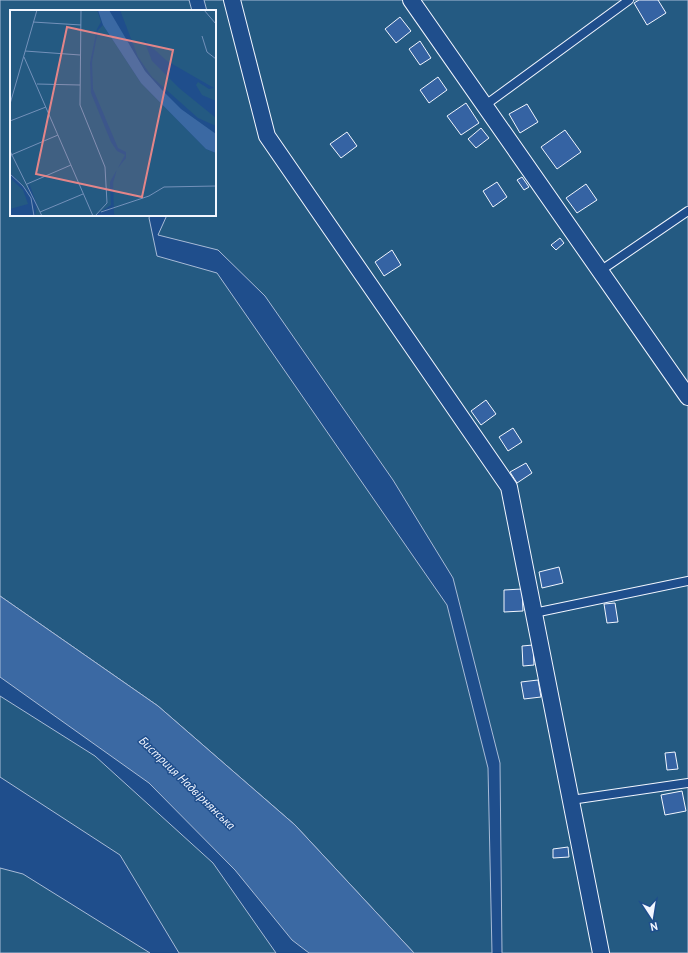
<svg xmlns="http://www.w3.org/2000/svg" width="688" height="953" font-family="'PT Sans',sans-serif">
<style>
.green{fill:#245a82;stroke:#a8bbd7}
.water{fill:#3b69a3;stroke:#a8bbd7}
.building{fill:#3563a3;stroke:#f2f6ff}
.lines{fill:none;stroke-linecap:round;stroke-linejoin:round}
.service-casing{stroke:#f2f6ff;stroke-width:10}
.minor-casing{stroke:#f2f6ff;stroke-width:18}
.service{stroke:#1f4e8c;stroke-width:8}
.minor{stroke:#1f4e8c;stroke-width:16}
.labels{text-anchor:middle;stroke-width:3;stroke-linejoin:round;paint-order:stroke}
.water-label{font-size:12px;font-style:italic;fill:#f2f6ff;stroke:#1f4e8c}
.inset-road{fill:none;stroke:#7391ba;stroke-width:1}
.view{fill:#e38589;fill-opacity:0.15;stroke:#e38589;stroke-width:2}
.inset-edge{fill:none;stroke:#f2f6ff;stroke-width:2}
</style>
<rect width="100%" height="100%" fill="#1f4e8c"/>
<g class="green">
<path d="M0 0H189L192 11H11V215H150L149 218 157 256 217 273 447 605 488 768 492 953H414L295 825 158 706 0 596Z"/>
<path d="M204 0H688V953H502L500 763 453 578 393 480 265 296 218 250 158 235 167 215H215V59C218 43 215 27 215 11H207Z"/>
<path d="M0 696 95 756 213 863 276 953H179L120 855 0 777Z"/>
<path d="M0 868 23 874 150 953H0Z"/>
</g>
<path class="water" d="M0 596 158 706 295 825 414 953H309L292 940 235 870 149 783 0 677Z"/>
<g class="building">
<path d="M639 0H658L666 13 647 25 634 3Z"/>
<path d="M400 17 411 31 396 43 385 29Z"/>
<path d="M420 41 431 58 420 65 409 49Z"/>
<path d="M438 77 447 90 429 103 420 90Z"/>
<path d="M466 103 479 123 461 135 447 116Z"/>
<path d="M527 104 538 122 520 133 509 114Z"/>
<path d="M481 128 489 138 476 148 468 139Z"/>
<path d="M565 130 581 152 557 169 541 147Z"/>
<path d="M347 132 357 146 341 158 330 144Z"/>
<path d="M522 177 529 187 524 190 517 180Z"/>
<path d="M497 182 507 197 493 207 483 191Z"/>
<path d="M586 184 597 200 577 213 566 198Z"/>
<path d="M560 238 564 243 556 250 551 245Z"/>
<path d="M392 250 401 265 384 276 375 262Z"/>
<path d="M486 400 496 414 481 425 471 411Z"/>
<path d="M513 428 522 442 508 451 499 437Z"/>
<path d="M526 463 532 473 517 483 510 472Z"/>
<path d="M559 567 563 583 542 588 539 572Z"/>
<path d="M522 589 523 611 504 612V590Z"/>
<path d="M615 603 618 622 607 623 604 604Z"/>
<path d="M533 645 534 665 523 666 522 646Z"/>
<path d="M538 680 541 697 524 699 521 682Z"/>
<path d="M675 752 678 769 667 770 665 753Z"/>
<path d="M682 791 686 811 665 815 661 795Z"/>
<path d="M568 847 569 857 553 858V849Z"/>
</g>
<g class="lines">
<defs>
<g id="service">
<path d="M484 106 629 0"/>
<path d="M600 271 688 211"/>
<path d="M534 613 688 581"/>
<path d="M571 800 688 783"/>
</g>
<g id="minor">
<path d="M232 0 267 136 509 487 601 953"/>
<path d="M411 0 688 397"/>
</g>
</defs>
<use href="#service" class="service-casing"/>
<use href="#minor" class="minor-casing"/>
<use href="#service" class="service"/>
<use href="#minor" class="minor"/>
</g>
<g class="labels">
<g class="water-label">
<text transform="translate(187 783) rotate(44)" y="4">Бистриця Надвірнянська</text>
</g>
</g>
<g transform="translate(10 10)">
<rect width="206" height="206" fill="#1f4e8c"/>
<path d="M0 0H7V2L9 0H87L91 12 87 19 80 53 81 83 101 132 107 141 115 145 100 172 101 195 84 206H25L27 195 19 173 18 180 0 163ZM110 0H206V91L192 85 186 75 188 72 199 79 204 78 157 51 134 30 142 51 169 78 206 108V116L188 108 142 67 128 47ZM93 15 131 73 196 139 206 143V206H106L104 204 103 173 107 159 116 148V142L108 138 83 79 82 52 88 20ZM0 168 13 180 18 194 0 199Z" fill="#245a82"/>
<path d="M88 0H99L135 61 152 80 171 99 206 124V143L196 139 131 73 93 15Z" fill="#3b69a3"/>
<path class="inset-road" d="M71 0 70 95 95 157 97 193 85 206M194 0 206 14M23 12 71 15M192 26 197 42 206 49M15 41 70 45M14 47 83 206M27 74 70 75M0 94 27 0M0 111 36 97M0 141 32 206M0 150 1 145 48 125M0 164 13 176 21 188 24 206M17 174 61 155M30 202 73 184M91 202 139 186 154 177 206 176"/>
<path class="view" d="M57 17 163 40 132 187 26 164Z"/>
<rect width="206" height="206" class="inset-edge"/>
</g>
<g transform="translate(652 917) rotate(168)" stroke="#1f4e8c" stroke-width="3" paint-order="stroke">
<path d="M0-3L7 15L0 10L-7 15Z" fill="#f2f6ff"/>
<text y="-6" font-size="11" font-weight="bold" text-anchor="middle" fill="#f2f6ff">N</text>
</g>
</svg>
